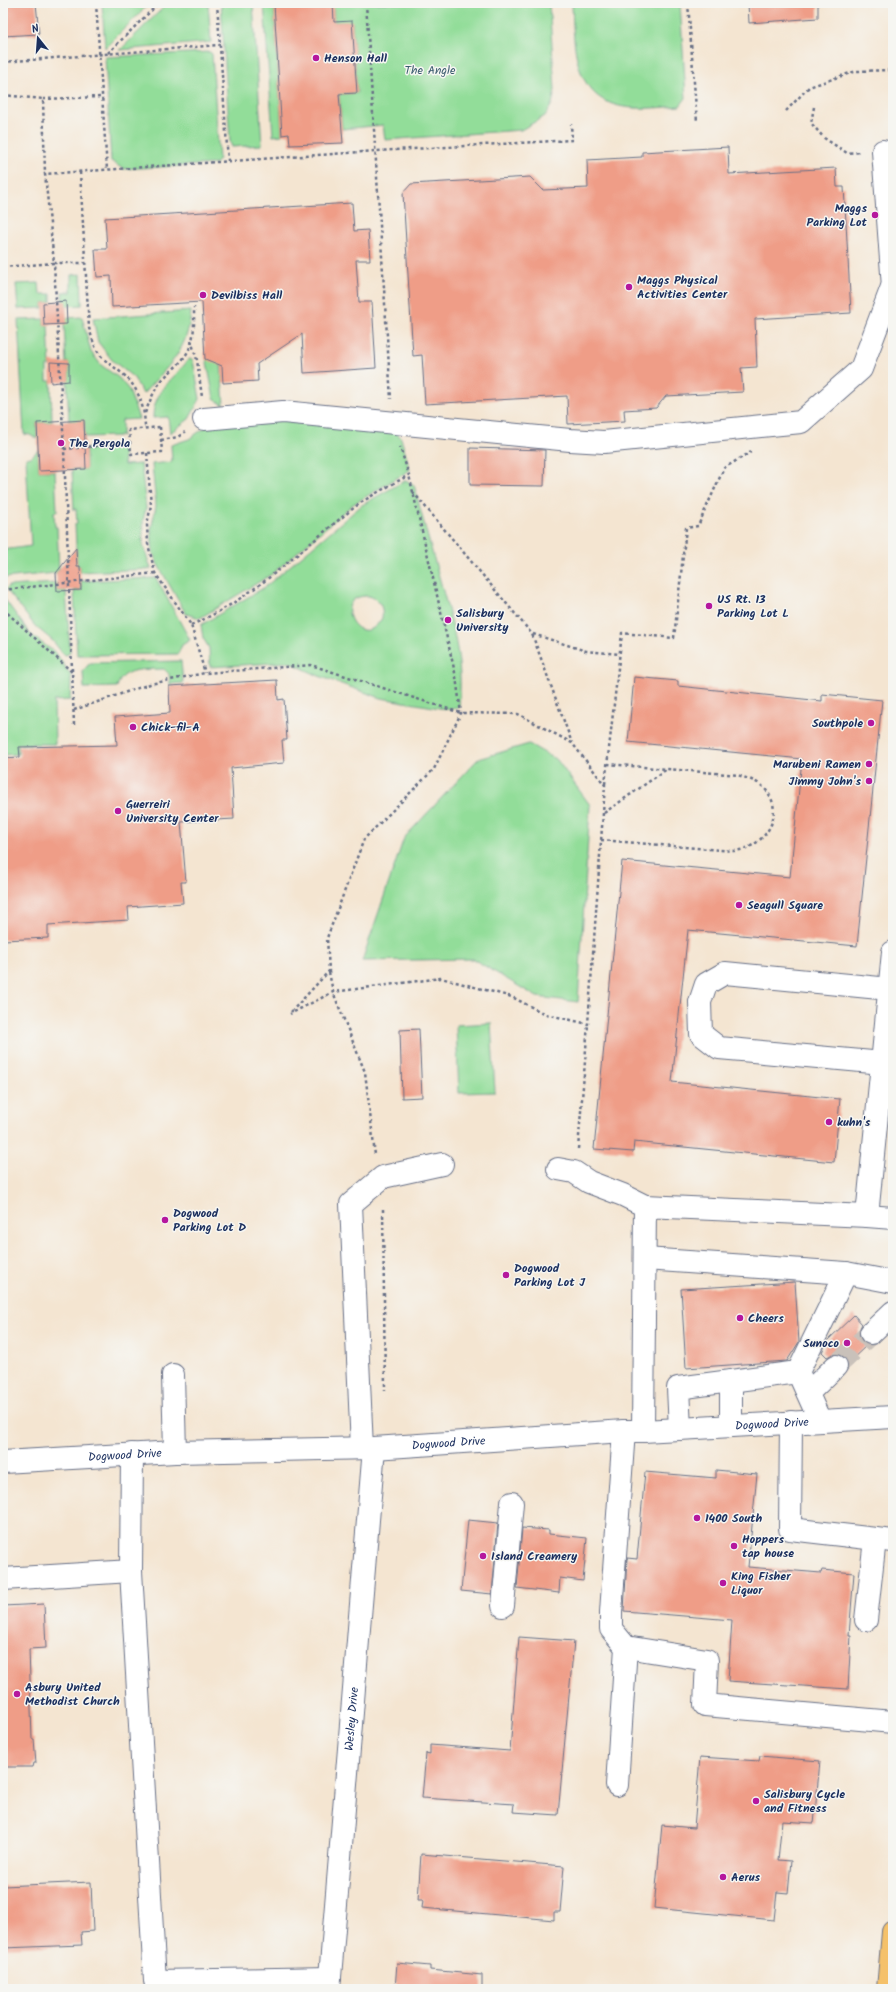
<svg xmlns="http://www.w3.org/2000/svg" width="896" height="1992" font-family="Kalam,sans-serif">
<style>
.green{fill:#92dd99;stroke:#56867c;fill-rule:evenodd}
.building{fill:#ef9d87}
.lines{fill:none;stroke-linecap:round;stroke-linejoin:round}
.minor-tunnel{stroke:#c9c1ba;stroke-width:22;stroke-dasharray:22 11;stroke-linecap:butt}
.minor-casing{stroke:#676f86;stroke-width:24}
.major-casing{stroke:#676f86;stroke-width:24}
.path{stroke:#676f86;stroke-width:2.5;stroke-dasharray:3 3;stroke-linecap:butt}
.minor{stroke:#fff;stroke-width:22}
.major{stroke:#f5c16b;stroke-width:22}
.poi-dot{fill:#b5179e;stroke:#f6f6f2;stroke-width:1.5}
.labels{text-anchor:middle;stroke-width:3;stroke-linejoin:round;paint-order:stroke}
.poi-label{font-size:12px;font-weight:bold;fill:#1b2f5e;stroke:#f6f6f2;text-anchor:start}
.park-label{font-size:12px;fill:#395a6d;stroke:#f6f6f2}
.street-label{font-size:12px;fill:#1b2f5e;stroke:#f6f6f2}
</style>
<rect width="100%" height="100%" fill="#f6f6f2"/>
<filter id="ink" filterUnits="userSpaceOnUse"><feTurbulence type="fractalNoise" baseFrequency=".025" numOctaves="2"/><feDisplacementMap in="SourceGraphic" scale="8" xChannelSelector="R" yChannelSelector="G"/><feConvolveMatrix kernelMatrix="1 2 1 2 8 2 1 2 1" color-interpolation-filters="sRGB"/></filter>
<filter id="wash" filterUnits="userSpaceOnUse"><feTurbulence type="fractalNoise" baseFrequency=".012" numOctaves="4" result="noise"/><feDisplacementMap in="SourceGraphic" scale="16" xChannelSelector="R" yChannelSelector="G"/><feGaussianBlur stdDeviation="0.9" result="paint"/><feColorMatrix in="noise" values="0 0 0 0 0 0 0 0 0 0 0 0 0 0 0 0 0 1.4 0 .05"/><feComposite in="paint" operator="in"/></filter>
<g filter="url(#wash)">
<rect width="100%" height="100%" fill="#f4e5d1"/>
<g class="green">
<path d="M102 3H150L105 48Z"/>
<path d="M168 3H208L211 42 120 50Z"/>
<path d="M221 3H253L262 145 232 147 230 142Z"/>
<path d="M264 3H274L282 135 273 136Z"/>
<path d="M333 3H549L555 90 552 104 545 116 521 130 385 140 383 125 342 129 339 94 357 93 352 22H334Z"/>
<path d="M572 3H680L686 98 680 106C665 107 649 109 634 108 573 105 574 50 572 3Z"/>
<path d="M210 52 212 54 219 159 215 164 123 169 111 161 105 57Z"/>
<path d="M81 274 82 305 66 306 63 302 62 292H71V275Z"/>
<path d="M39 283 40 294H51V302L43 303V308L18 309 16 284Z"/>
<path d="M191 311C188 351 169 365 143 394L134 378 112 360 98 342 93 318Z"/>
<path d="M82 317 91 352 101 365 119 378 129 390 139 419 122 420V436L85 437 84 421H69L67 381 69 380V363H66L64 324 66 318Z"/>
<path d="M44 319V325H48L50 366H47V381H51L52 422 37 423V439L30 435 24 434 18 320Z"/>
<path d="M206 357 221 364 224 405 214 399Z"/>
<path d="M189 359 193 360 200 399 189 419 170 433 168 417 153 418C153 391 174 379 189 359Z"/>
<path d="M260 417 394 429 401 438 410 470 352 505 272 574 200 618 186 614 157 563 153 553 151 530 156 506 152 464 172 462 171 445 189 439 210 424Z"/>
<path d="M123 448 124 465 141 464 146 508 143 520V545L151 569 80 572V566H77L75 524 77 523 76 509 74 510 72 469H86V449Z"/>
<path d="M38 450 39 471H55L57 511 54 512 55 527H57L59 569 56 573 3 578V550L31 546 26 458 31 457Z"/>
<path d="M406 480 414 485C422 517 431 548 440 580 452 624 464 660 459 706L451 710 381 698 319 676 289 662 210 667 209 648 203 638 201 625 265 587 362 505ZM369 596C379 599 384 607 382 618 360 656 327 594 369 596Z"/>
<path d="M156 578 190 640 182 645 178 654 77 655 74 591 81 590V581Z"/>
<path d="M57 583V591H66L70 652 67 655 63 654 53 641 35 626 6 589 9 586Z"/>
<path d="M3 597 31 635 56 653 71 676 70 700 54 701 55 744H18V754L3 755Z"/>
<path d="M181 661 183 683 170 684 169 674 164 669C146 670 123 666 117 687L84 688 83 671 90 663Z"/>
<path d="M529 744 557 760 590 805 578 1002 537 997 473 959 362 961 404 838 478 759Z"/>
<path d="M491 1023 495 1092 459 1093 456 1025Z"/>
</g>
<g id="blocks">
<g class="building">
<path d="M3 3H36L39 34 3 36Z"/>
<path d="M274 3H333L334 22 352 21 357 93 339 94 343 143 290 145 289 134 282 135Z"/>
<path d="M748 3H818V18L749 23Z"/>
<path d="M728 147 729 174 836 168 837 187H844L851 313 755 319 757 367 741 368 743 392 666 396 656 408 624 410 625 421 568 424 567 396 425 404 422 355 413 356 403 193 411 184 530 177 543 190 588 188 587 160 642 157V152Z"/>
<path d="M352 203 354 231 368 230 370 260H356L359 302H372L376 368 304 373 302 334 257 364 258 381 223 383 222 366 205 359 202 302 112 307 111 276 97 277 95 249H107L105 218Z"/>
<path d="M66 301 67 324 44 325 43 303Z"/>
<path d="M50 362 69 363V381L51 383Z"/>
<path d="M84 420 86 469 39 471 37 423Z"/>
<path d="M470 448 545 450 544 486 470 485Z"/>
<path d="M76 548 77 566H80L81 590 57 591 56 573Z"/>
<path d="M634 677 678 681V686L822 701V694L882 700 857 946 688 930 672 1082 840 1099 834 1162 634 1142 633 1152 594 1149 622 861 790 877 802 759 628 742Z"/>
<path d="M277 680 278 700 284 699 287 740H282L284 763 231 768 234 819 181 822 186 882H181L183 903 128 907 129 920 48 925V938L3 940V758L20 757 19 747 117 745 115 717 170 713 169 686Z"/>
<path d="M419 1029 422 1097 402 1098 400 1030Z"/>
<path d="M795 1282 799 1342 787 1361 686 1368 681 1289Z"/>
<path d="M854 1315 862 1324 859 1330V1336L862 1341 867 1345 848 1363 845 1357 839 1354H833L827 1357 822 1352 828 1340Z"/>
<path d="M716 1470 757 1474 748 1567 821 1573 822 1570 854 1573 849 1635H851L848 1689 728 1681 732 1620 624 1611 627 1558 637 1559 645 1472 716 1478Z"/>
<path d="M468 1520 498 1523 492 1594 461 1591Z"/>
<path d="M522 1528 549 1530V1534L587 1538 583 1581 560 1578 559 1593 517 1588Z"/>
<path d="M44 1604 46 1648 29 1649 32 1739H34L36 1763H34L33 1767H3V1606Z"/>
<path d="M519 1637 574 1641 558 1815 513 1812 514 1804 422 1798 426 1753 430 1754V1745L510 1751Z"/>
<path d="M760 1756 820 1761 814 1823 782 1821 778 1860 791 1861 788 1893 777 1892 774 1920 654 1908 662 1825 694 1828 700 1757 759 1761Z"/>
<path d="M421 1854 564 1866 560 1912H554V1920L422 1908 423 1900H418Z"/>
<path d="M91 1882 93 1931 81 1932 82 1945 3 1948V1886Z"/>
<path d="M397 1963 430 1966V1970L482 1975V1989H395Z"/>
</g>
</g>
</g>
<g filter="url(#ink)">
<use href="#blocks" fill-opacity="0" stroke="#676f86" stroke-width="1"/>
<g class="lines">
<path class="minor-tunnel" d="M836 1366 871 1333"/>
<defs>
<g id="minor">
<path d="M883 151 893 287"/>
<path d="M204 419 283 412 570 440 604 442 801 422 861 369 892 287"/>
<path d="M883 1063 719 1048 701 1034 700 1002 706 984 725 973 890 989"/>
<path d="M558 1169 574 1172 589 1182 623 1195 645 1206"/>
<path d="M867 1216 893 1218"/>
<path d="M645 1259 846 1273 893 1282"/>
<path d="M871 1333 893 1312"/>
<path d="M798 1372 820 1421"/>
<path d="M173 1375 175 1452"/>
<path d="M808 1393 836 1366"/>
<path d="M791 1422 790 1529 893 1541"/>
<path d="M731 1426V1381"/>
<path d="M680 1429 678 1388 798 1372 846 1273"/>
<path d="M624 1431 611 1612V1629L626 1647 707 1660 705 1705 893 1722"/>
<path d="M643 1431 645 1206 867 1216 893 952"/>
<path d="M362 1448 351 1204 383 1177 442 1164"/>
<path id="s1" d="M3 1462 175 1452 374 1448 624 1431H643L893 1417"/>
<path d="M131 1571 155 1981 330 1978"/>
<path d="M3 1579 131 1571 132 1454"/>
<path d="M503 1606 512 1503"/>
<path d="M866 1620 875 1539"/>
<path d="M617 1785 626 1647"/>
<path id="s2" d="M329 1989 374 1448"/>
</g>
<path id="major" d="M888 1989 893 1932"/>
</defs>
<use href="#minor" class="minor-casing"/>
<use href="#major" class="major-casing"/>
<g class="path">
<path d="M96 3 107 170"/>
<path d="M217 3 228 161"/>
<path d="M366 3 391 399"/>
<path d="M688 3 697 122"/>
<path d="M108 53 159 3"/>
<path d="M3 62 220 45"/>
<path d="M3 95 43 99 45 174"/>
<path d="M43 99 102 97"/>
<path d="M814 107 811 123 824 138 847 153 861 152"/>
<path d="M786 111 809 87 856 71 893 70"/>
<path d="M80 172 89 328C92 337 94 348 101 356 108 364 116 368 124 375 139 388 145 409 145 428"/>
<path d="M3 267 54 263 45 174 376 151 572 140 571 124"/>
<path d="M191 340 197 360 202 397"/>
<path d="M145 413C150 401 154 390 162 380 172 369 184 362 190 347 195 334 194 320 194 307"/>
<path d="M160 427 162 452 131 454 129 430Z"/>
<path d="M161 440 178 437 185 432"/>
<path d="M64 449 130 443"/>
<path d="M147 453 151 505 147 525 148 544 155 573 191 625 205 673"/>
<path d="M413 492 532 634 572 743"/>
<path d="M3 590 155 573"/>
<path d="M3 609 72 672"/>
<path d="M191 625C256 598 303 546 359 504 375 493 393 484 409 475L400 447"/>
<path d="M533 634 586 651 620 654"/>
<path d="M74 710 150 684 205 673 311 665 461 713 518 714 572 743 605 785 588 1024 545 1014 512 997 441 978 333 992 290 1014"/>
<path d="M74 725 64 449 54 263H84"/>
<path d="M605 784 622 633 674 638 686 528 698 526 724 468 751 452"/>
<path d="M604 813 667 769"/>
<path d="M601 840 734 851C767 848 789 809 761 785 754 780 745 778 738 775L608 764"/>
<path d="M329 972 333 992 365 1072 375 1155"/>
<path d="M291 1012 329 971 327 938 364 839 434 769 461 713 456 677 409 475"/>
<path d="M578 1149 588 1024"/>
<path d="M383 1209 385 1390"/>
</g>
<use href="#minor" class="minor"/>
<use href="#major" class="major"/>
</g>
</g>
<g class="poi-dot">
<circle cx="316" cy="58" r="4"/>
<circle cx="875" cy="215" r="4"/>
<circle cx="629" cy="287" r="4"/>
<circle cx="203" cy="295" r="4"/>
<circle cx="61" cy="443" r="4"/>
<circle cx="709" cy="606" r="4"/>
<circle cx="448" cy="620" r="4"/>
<circle cx="871" cy="723" r="4"/>
<circle cx="133" cy="727" r="4"/>
<circle cx="869" cy="764" r="4"/>
<circle cx="869" cy="781" r="4"/>
<circle cx="118" cy="811" r="4"/>
<circle cx="739" cy="905" r="4"/>
<circle cx="829" cy="1122" r="4"/>
<circle cx="165" cy="1220" r="4"/>
<circle cx="506" cy="1275" r="4"/>
<circle cx="740" cy="1318" r="4"/>
<circle cx="847" cy="1343" r="4"/>
<circle cx="697" cy="1518" r="4"/>
<circle cx="734" cy="1546" r="4"/>
<circle cx="483" cy="1556" r="4"/>
<circle cx="723" cy="1583" r="4"/>
<circle cx="17" cy="1694" r="4"/>
<circle cx="756" cy="1801" r="4"/>
<circle cx="723" cy="1877" r="4"/>
</g>
<g class="labels">
<g class="poi-label">
<text x="324" y="62">Henson Hall</text>
<text x="867" y="212" text-anchor="end">Maggs<tspan x="867" dy="14">Parking Lot</tspan></text>
<text x="637" y="284">Maggs Physical<tspan x="637" dy="14">Activities Center</tspan></text>
<text x="211" y="299">Devilbiss Hall</text>
<text x="69" y="447">The Pergola</text>
<text x="717" y="603">US Rt. 13<tspan x="717" dy="14">Parking Lot L</tspan></text>
<text x="456" y="617">Salisbury<tspan x="456" dy="14">University</tspan></text>
<text x="863" y="727" text-anchor="end">Southpole</text>
<text x="141" y="731">Chick-fil-A</text>
<text x="861" y="768" text-anchor="end">Marubeni Ramen</text>
<text x="861" y="785" text-anchor="end">Jimmy John's</text>
<text x="126" y="808">Guerreiri<tspan x="126" dy="14">University Center</tspan></text>
<text x="747" y="909">Seagull Square</text>
<text x="837" y="1126">kuhn's</text>
<text x="173" y="1217">Dogwood<tspan x="173" dy="14">Parking Lot D</tspan></text>
<text x="514" y="1272">Dogwood<tspan x="514" dy="14">Parking Lot J</tspan></text>
<text x="748" y="1322">Cheers</text>
<text x="839" y="1347" text-anchor="end">Sunoco</text>
<text x="705" y="1522">1400 South</text>
<text x="742" y="1543">Hoppers<tspan x="742" dy="14">tap house</tspan></text>
<text x="491" y="1560">Island Creamery</text>
<text x="731" y="1580">King Fisher<tspan x="731" dy="14">Liquor</tspan></text>
<text x="25" y="1691">Asbury United<tspan x="25" dy="14">Methodist Church</tspan></text>
<text x="764" y="1798">Salisbury Cycle<tspan x="764" dy="14">and Fitness</tspan></text>
<text x="731" y="1881">Aerus</text>
</g>
<g class="park-label">
<text x="430" y="74">The Angle</text>
</g>
<g class="street-label">
<text dy="4" stroke="none"><textPath href="#s1" startOffset="770">Dogwood Drive</textPath></text>
<text dy="4" stroke="none"><textPath href="#s1" startOffset="446">Dogwood Drive</textPath></text>
<text dy="4" stroke="none"><textPath href="#s1" startOffset="122">Dogwood Drive</textPath></text>
<text dy="4" stroke="none"><textPath href="#s2" startOffset="271">Wesley Drive</textPath></text>
</g>
</g>
<rect width="896" height="1992" fill="none" stroke="#f6f6f2" stroke-width="16"/>
<g transform="translate(38 38) rotate(343)" stroke="#f6f6f2" stroke-width="3" paint-order="stroke">
<path d="M0-3L7 15L0 10L-7 15Z" fill="#1b2f5e"/>
<text y="-6" font-size="11" font-weight="bold" text-anchor="middle" fill="#1b2f5e">N</text>
</g>
</svg>
